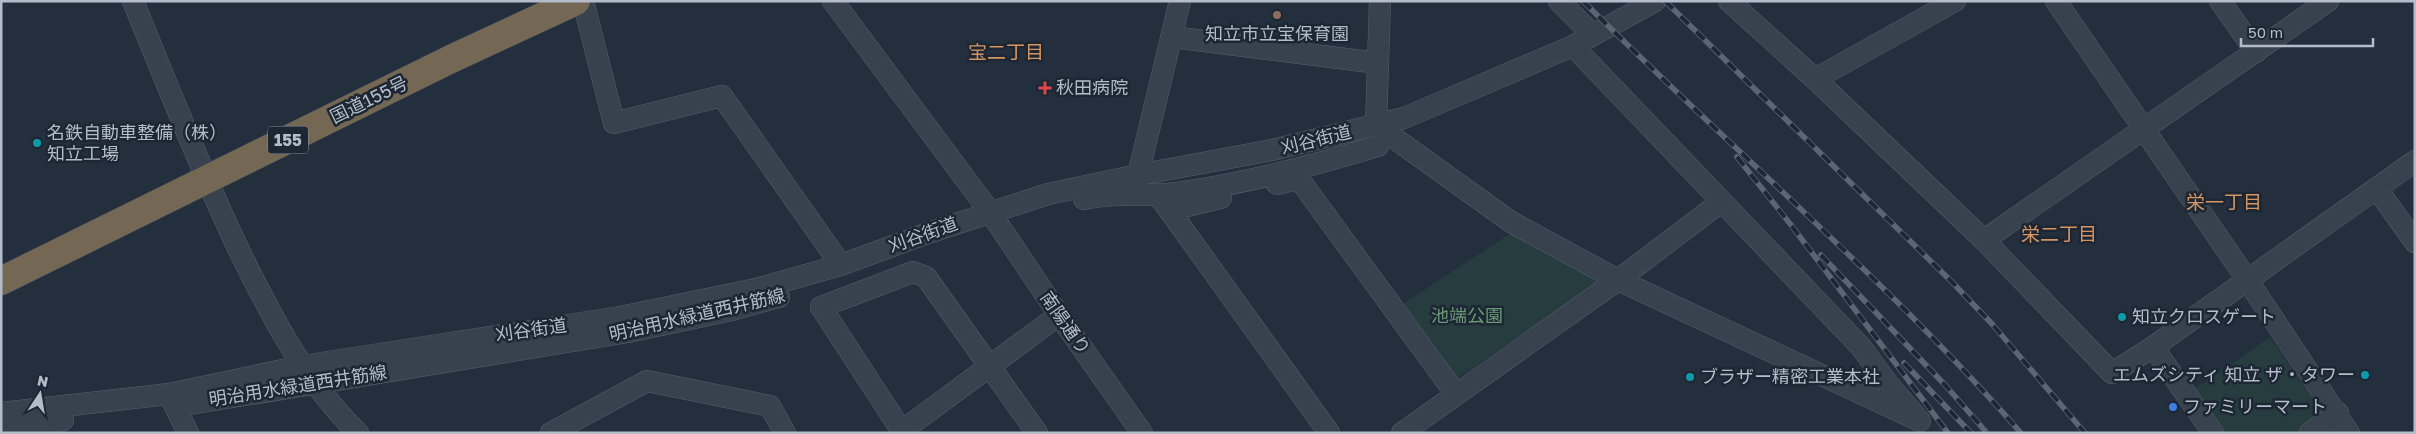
<svg xmlns="http://www.w3.org/2000/svg" width="2416" height="434" font-family="'Golos Text','Noto Sans JP',sans-serif">
<style>
.green{fill:#263c3f}
.lines{fill:none;stroke-linecap:round;stroke-linejoin:round}
.minor-casing{stroke:#565f6c;stroke-width:22}
.highway-casing{stroke:#434c59;stroke-width:29}
.minor{stroke:#38414e;stroke-width:21}
.highway{stroke:#746855;stroke-width:28}
.rail-casing{stroke:#5a6575;stroke-width:5.5}
.rail{stroke:#1d2633;stroke-width:4;stroke-dasharray:11;stroke-linecap:butt}
.education-dot{fill:#8d6e63;stroke:#1d2633;stroke-width:2}
.health-dot{fill:#e0444e;stroke:#1d2633;stroke-width:2}
.culture-dot{fill:#0f9aa8;stroke:#1d2633;stroke-width:2}
.shop-dot{fill:#3f7fe0;stroke:#1d2633;stroke-width:2}
.labels{text-anchor:middle;stroke-width:5;stroke-linejoin:round;paint-order:stroke}
.shield{fill:#1d2633;stroke:#878f9c;stroke-width:1}
.shield-label{font-size:16px;font-weight:bold;fill:#b4bcc9}
.poi-label{font-size:18px;fill:#b4bcc9;stroke:#1d2633;text-anchor:start}
.street-label{font-size:18px;fill:#b4bcc9;stroke:#1d2633}
.park-label{font-size:18px;fill:#6b9a76;stroke:#1d2633}
.neighbourhood-label{font-size:19px;fill:#d59563;stroke:#1d2633}
</style>
<rect width="100%" height="100%" fill="#242f3e"/>
<g class="green">
<path d="M1514 231 1601 280 1458 378H1451L1400 306Z"/>
<path d="M2270 337 2320 410 2318 420 2297 433H2225L2195 389Z"/>
</g>
<g class="lines">
<defs>
<g id="minor">
<path d="M133 1C166 82 198 163 235 242 269 312 302 378 358 433"/>
<path d="M583 1 614 123 722 96 841 265"/>
<path d="M833 1 990 212 1059 315 1142 433"/>
<path d="M1559 1 1593 35"/>
<path d="M1729 1 1815 79 1984 240 2112 373 2153 347 2213 433"/>
<path d="M2056 1 2248 281 2349 433"/>
<path d="M2220 1 2256 52"/>
<path d="M1172 37 1378 63"/>
<path d="M1573 46 1861 347 1888 384 1914 414"/>
<path d="M1815 79 1955 1"/>
<path d="M1376 125 1511 222 1618 280 1920 421"/>
<path d="M1376 125 1380 1"/>
<path d="M1138 175 1180 1"/>
<path d="M1277 184 1299 179 1455 393"/>
<path d="M2377 189 2415 242"/>
<path d="M1084 199C1114 192 1145 197 1176 193 1244 184 1312 166 1378 146"/>
<path d="M1162 200 1329 433"/>
<path d="M1170 210 1221 198"/>
<path d="M1984 240 2328 1"/>
<path d="M2153 347 2415 161"/>
<path d="M169 394 188 433"/>
<path d="M190 404 628 332 732 310 779 297"/>
<path d="M1 413 169 394 302 366 620 317 756 289 841 265 925 234 1048 194 1138 175 1272 150 1404 118 1573 46 1655 1"/>
<path d="M1 428 63 420"/>
<path d="M551 433 647 381 770 406 785 433"/>
<path d="M899 433 1059 315"/>
<path d="M903 433 821 307 913 272 926 277 1037 433"/>
<path d="M1402 433 1618 280 1721 202"/>
<path d="M2310 433 2338 413"/>
</g>
<path id="highway" d="M1 281 451 59 576 1"/>
</defs>
<use href="#minor" class="minor-casing"/>
<use href="#highway" class="highway-casing"/>
<use href="#minor" class="minor"/>
<use href="#highway" class="highway"/>
<defs>
<g id="rail">
<path d="M1583 1C1728 146 1886 279 2021 433"/>
<path d="M1665 1 1951 281 1993 325 2085 433"/>
<path d="M1737 157 1791 225 1948 433"/>
<path d="M1821 255 1946 386 1987 433"/>
<path d="M1904 363 1971 433"/>
</g>
</defs>
<use href="#rail" class="rail-casing"/>
<use href="#rail" class="rail"/>
</g>
<circle class="education-dot" cx="1277" cy="15" r="5"/>
<path class="health-dot" d="M1042.5 80.5h5v5h5v5h-5v5h-5v-5h-5v-5h5z"/>
<g class="culture-dot">
<circle cx="37" cy="143" r="5"/>
<circle cx="2122" cy="317" r="5"/>
<circle cx="2365" cy="375" r="5"/>
<circle cx="1690" cy="377" r="5"/>
</g>
<circle class="shop-dot" cx="2173" cy="407" r="5"/>
<g class="labels">
<rect class="shield" x="268" y="126.5" width="40" height="27" rx="4"/>
<g class="shield-label">
<text x="288" y="146">155</text>
</g>
<g class="poi-label">
<text x="1277" y="40" text-anchor="middle">知立市立宝保育園</text>
<text x="1056" y="94">秋田病院</text>
<text x="47" y="139">名鉄自動車整備（株）<tspan x="47" dy="21">知立工場</tspan></text>
<text x="2132" y="323">知立クロスゲート</text>
<text x="2355" y="381" text-anchor="end">エムズシティ 知立 ザ・タワー</text>
<text x="1700" y="383">ブラザー精密工業本社</text>
<text x="2183" y="413">ファミリーマート</text>
</g>
<g class="street-label">
<text transform="translate(369 100) rotate(-26)" y="6">国道155号</text>
<text transform="translate(1316 140) rotate(-14)" y="6">刈谷街道</text>
<text transform="translate(923 235) rotate(-20)" y="6">刈谷街道</text>
<text transform="translate(697 315) rotate(-13)" y="6">明治用水緑道西井筋線</text>
<text transform="translate(1065 323) rotate(55)" y="6">南陽通り</text>
<text transform="translate(531 330) rotate(-8)" y="6">刈谷街道</text>
<text transform="translate(298 386) rotate(-9)" y="6">明治用水緑道西井筋線</text>
</g>
<g class="park-label">
<text x="1467" y="322">池端公園</text>
</g>
<g class="neighbourhood-label">
<text x="1006" y="59">宝二丁目</text>
<text x="2224" y="209">栄一丁目</text>
<text x="2059" y="241">栄二丁目</text>
</g>
</g>
<rect width="2416" height="434" fill="none" stroke="#b4bcc9" stroke-width="5"/>
<g transform="translate(40 394) rotate(12)" stroke="#1d2633" stroke-width="4" paint-order="stroke">
<path d="M0-4L9 19L0 12L-9 19Z" fill="#b4bcc9"/>
<text y="-8" font-size="14" font-weight="bold" text-anchor="middle" fill="#b4bcc9">N</text>
</g>
<path d="M2241 38v8h132v-8" fill="none" stroke="#b4bcc9" stroke-width="2.5"/>
<text x="2248" y="38" font-size="15" fill="#b4bcc9" stroke="#1d2633" stroke-width="4" paint-order="stroke">50 m</text>
</svg>
